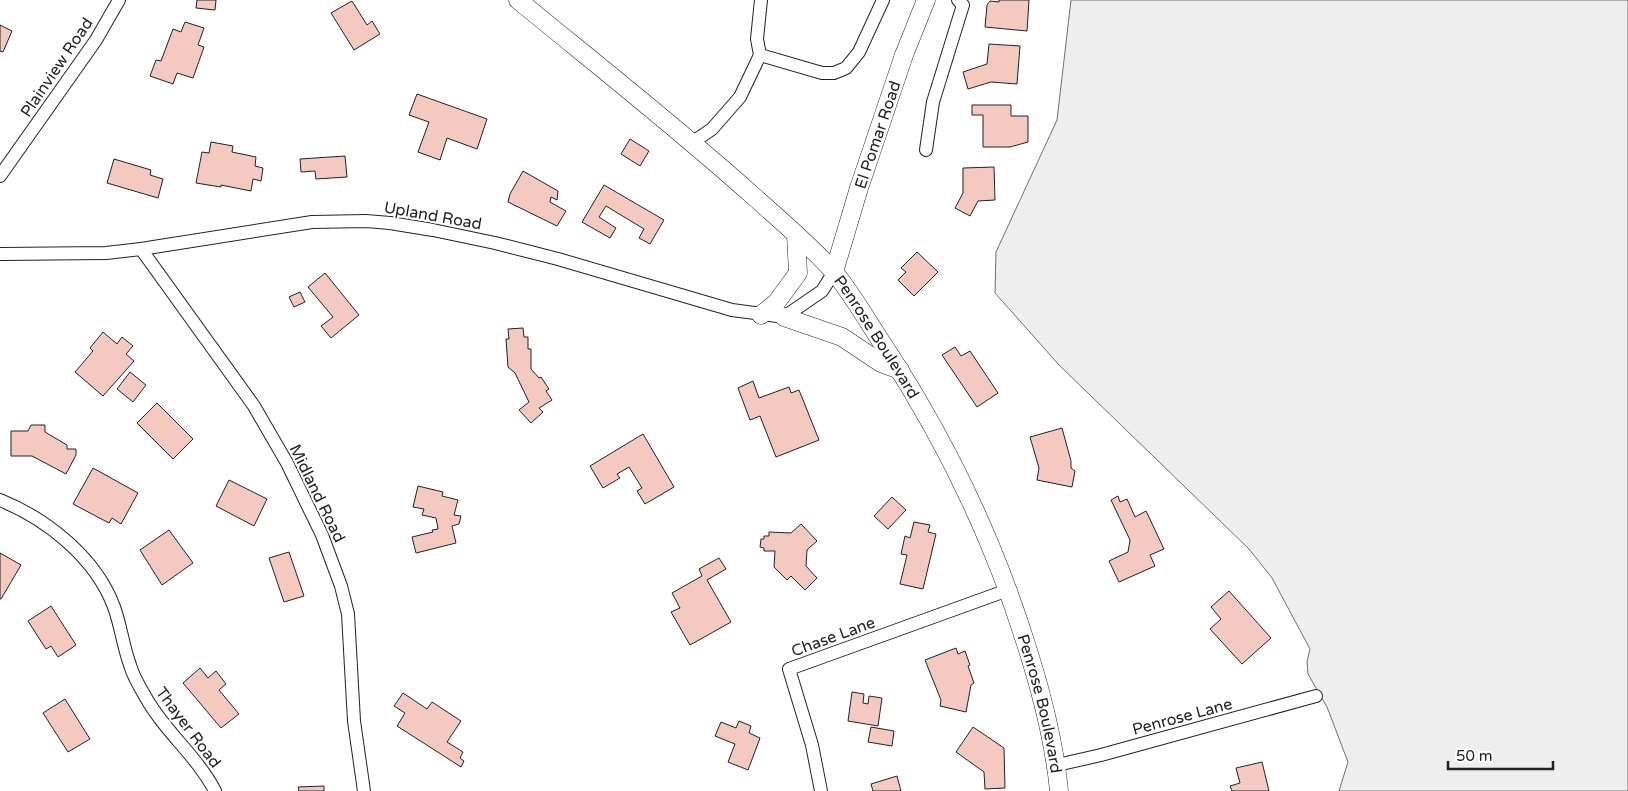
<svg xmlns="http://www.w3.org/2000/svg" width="1628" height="791" font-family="'Varela Round',sans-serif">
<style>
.green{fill:#eee;stroke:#6f6f6f}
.building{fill:#f3c9c0;stroke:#222}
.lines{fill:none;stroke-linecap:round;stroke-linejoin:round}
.street-casing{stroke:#222;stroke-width:14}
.secondary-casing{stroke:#222;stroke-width:19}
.street{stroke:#fff;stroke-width:12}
.secondary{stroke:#fff;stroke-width:18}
.labels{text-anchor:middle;stroke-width:4;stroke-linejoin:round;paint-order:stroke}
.street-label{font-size:16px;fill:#222;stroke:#fff}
</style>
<rect width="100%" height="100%" fill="#fff"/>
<path class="green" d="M1071 0H1628V791H1339L1348 762 1327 707 1308 674 1307 662 1310 649 1272 578 1249 549 1059 365 995 293 996 252 1057 120Z"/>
<g class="building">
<path d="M197 0H216L215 10 196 8Z"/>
<path d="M999 0H1029L1027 31 985 27 987 5 990 1 999 2Z"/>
<path d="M352 1 367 25 372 21 380 34 354 50 331 13Z"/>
<path d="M185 22 204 28 198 45 204 47 193 78 177 73 173 84 150 76 156 60 161 61 173 29 181 32Z"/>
<path d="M0 25 12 31 3 52 0 51Z"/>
<path d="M989 44 1020 46 1017 84 991 82 968 89 963 72 987 64Z"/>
<path d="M417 94 487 119 477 149 447 138 440 160 418 152 429 122 409 115Z"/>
<path d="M972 105H1011V116H1028V142L1010 147H983V115H972Z"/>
<path d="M630 139 649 151 640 166 621 154Z"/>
<path d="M211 142 233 146 232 152 256 157 255 166 263 168 261 181 253 179 251 191 221 185V187L196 183 202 152 209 153Z"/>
<path d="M345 156 347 177 316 179 315 171 301 172 300 159Z"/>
<path d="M114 159 151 170 150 175 163 179 158 198 107 183Z"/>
<path d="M994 167 995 200 978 201 970 216 955 208 963 193V168Z"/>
<path d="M523 171 558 191 557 200 551 197 550 202 566 211 557 226 508 202 510 194Z"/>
<path d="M604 185 664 220 650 244 639 238 644 229 606 206 599 217 616 228 610 238 582 222Z"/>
<path d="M917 252 938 272 914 296 898 280 906 272 901 268Z"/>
<path d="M325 273 359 315 331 338 321 326 333 317 308 287Z"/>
<path d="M300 292 305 302 294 307 289 297Z"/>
<path d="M523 328 524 337H528V349H531V369L539 378 541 377 549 389 546 391 552 400 539 408 543 412 531 423 519 410 529 402 515 373 508 367 506 339H509L508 329Z"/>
<path d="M103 332 117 344 122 337 133 346 126 354 134 361 103 396 75 372 93 351 90 348Z"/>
<path d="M955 347 961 356 970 351 998 393 977 407 942 355Z"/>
<path d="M130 372 146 385 133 402 117 389Z"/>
<path d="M753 381 759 398 789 387 791 393 799 390 819 440 776 457 760 416 750 420 738 388Z"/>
<path d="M157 403 193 439 173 459 137 423Z"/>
<path d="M31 425H45V432L67 445V449H76V455L66 474 32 456H11V431H28Z"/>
<path d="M1062 428 1071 461V468L1075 471 1072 487 1037 480 1039 468 1030 437Z"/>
<path d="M643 434 674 487 645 504 637 491 642 488 629 467 617 474 620 478 603 488 590 466Z"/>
<path d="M93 468 138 493 121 524 112 518 109 523 73 504Z"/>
<path d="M229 480 267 499 254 526 216 506Z"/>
<path d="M418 486 443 492 442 496 458 500 454 515 461 516 459 524 452 526 456 543 416 553 412 537 433 532 432 530 438 529 436 518 422 515 424 509 413 507Z"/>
<path d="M1118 496 1120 502 1127 499 1135 517 1146 511 1164 549 1150 555 1155 566 1119 582 1109 561 1128 552 1130 540 1111 500Z"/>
<path d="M892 497 906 510 888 529 874 516Z"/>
<path d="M914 522 930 525 928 532 936 534 923 589 900 584 907 555 901 554 905 536 910 538Z"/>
<path d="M801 524 817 541 807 550 806 566 817 578 805 590 791 576 787 580 774 567 775 551H764V548L760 547 761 539H764V536H769V532L791 533Z"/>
<path d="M169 530 193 563 162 585 140 550Z"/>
<path d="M289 552 304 596 284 602 269 558Z"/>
<path d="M0 553 21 565 1 599H0Z"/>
<path d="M719 558 726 569 707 580 731 622 690 645 671 612 680 608 672 593 702 576 699 569Z"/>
<path d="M1229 591 1271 638 1242 664 1210 629 1221 619 1211 607Z"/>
<path d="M51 606 76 645 58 657 51 646 46 649 28 621Z"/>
<path d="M956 648 958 654 965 651 970 665 968 666 974 683 971 685 966 712 940 706 941 700 925 660Z"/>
<path d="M200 668 208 678 216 671 226 684 219 690 239 714 221 728 183 683Z"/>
<path d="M852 692 864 694 863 703 868 704 869 696 882 698 878 726 848 721Z"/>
<path d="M403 693 427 709 432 702 461 721 447 742 463 752 460 758 464 761 461 767 397 726 405 713 394 706Z"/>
<path d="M65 699 90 739 68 752 43 713Z"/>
<path d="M739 721 751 726 749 733 760 738 748 770 728 762 735 744 715 736 721 722 736 728Z"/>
<path d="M871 727 894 731 892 746 868 742Z"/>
<path d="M973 727 1004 748 1005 788 985 789 984 772 956 752Z"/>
<path d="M1262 762 1269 791H1232L1230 786 1240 783 1236 768Z"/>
<path d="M897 776 901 791H873L871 784Z"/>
<path d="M324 786V791H299L298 787Z"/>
</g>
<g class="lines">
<defs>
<g id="street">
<path d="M760 55 822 73H834L846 68 859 52 883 0"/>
<path d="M693 142 712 129 740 97 760 55 757 39 761 0"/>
<path d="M926 150 933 102 963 5 958 0"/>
<path d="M0 176 96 40 119 0"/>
<path d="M141 249 254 406 287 463 322 535 341 586 348 614 354 721 364 791"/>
<path d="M0 254 106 253 141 249 312 222 366 221 390 223 433 230 495 243 558 259 732 310 784 317 822 291 834 272"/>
<path d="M0 500C47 519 96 558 114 607 121 626 123 646 130 665 133 676 139 686 145 696 164 731 197 756 215 791"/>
<path d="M1057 765 1101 755 1316 696"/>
<path d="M821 791 812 745 789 669 1008 590"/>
</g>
<g id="secondary">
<path id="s1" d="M518 0C596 64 675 126 751 194 779 219 809 244 834 272 853 295 868 322 884 346 945 439 992 536 1025 641 1041 690 1054 740 1059 791"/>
<path id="s2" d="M834 272 859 188 904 55 926 0"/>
<path d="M761 315 776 303 798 273 796 235"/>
<path d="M784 317 842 337 881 363 900 370"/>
</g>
</defs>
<use href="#street" class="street-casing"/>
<use href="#secondary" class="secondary-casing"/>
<use href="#street" class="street"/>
<use href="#secondary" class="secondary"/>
</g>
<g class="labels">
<g class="street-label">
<text transform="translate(56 67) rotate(-56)" y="6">Plainview Road</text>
<text dy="6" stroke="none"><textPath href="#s2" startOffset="144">El Pomar Road</textPath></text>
<text transform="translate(433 215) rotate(10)" y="6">Upland Road</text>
<text dy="6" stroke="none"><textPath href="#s1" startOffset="495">Penrose Boulevard</textPath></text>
<text transform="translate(318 493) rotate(64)" y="6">Midland Road</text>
<text transform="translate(833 636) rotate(-20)" y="6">Chase Lane</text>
<text dy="6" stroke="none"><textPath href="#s1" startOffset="899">Penrose Boulevard</textPath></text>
<text transform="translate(1182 716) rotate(-15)" y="6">Penrose Lane</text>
<text transform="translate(189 727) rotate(53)" y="6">Thayer Road</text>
</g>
</g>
<path d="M1448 761v8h105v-8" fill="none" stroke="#222222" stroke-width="2.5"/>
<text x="1456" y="761" font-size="15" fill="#222222" stroke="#ffffff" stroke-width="4" paint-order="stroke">50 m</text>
</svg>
